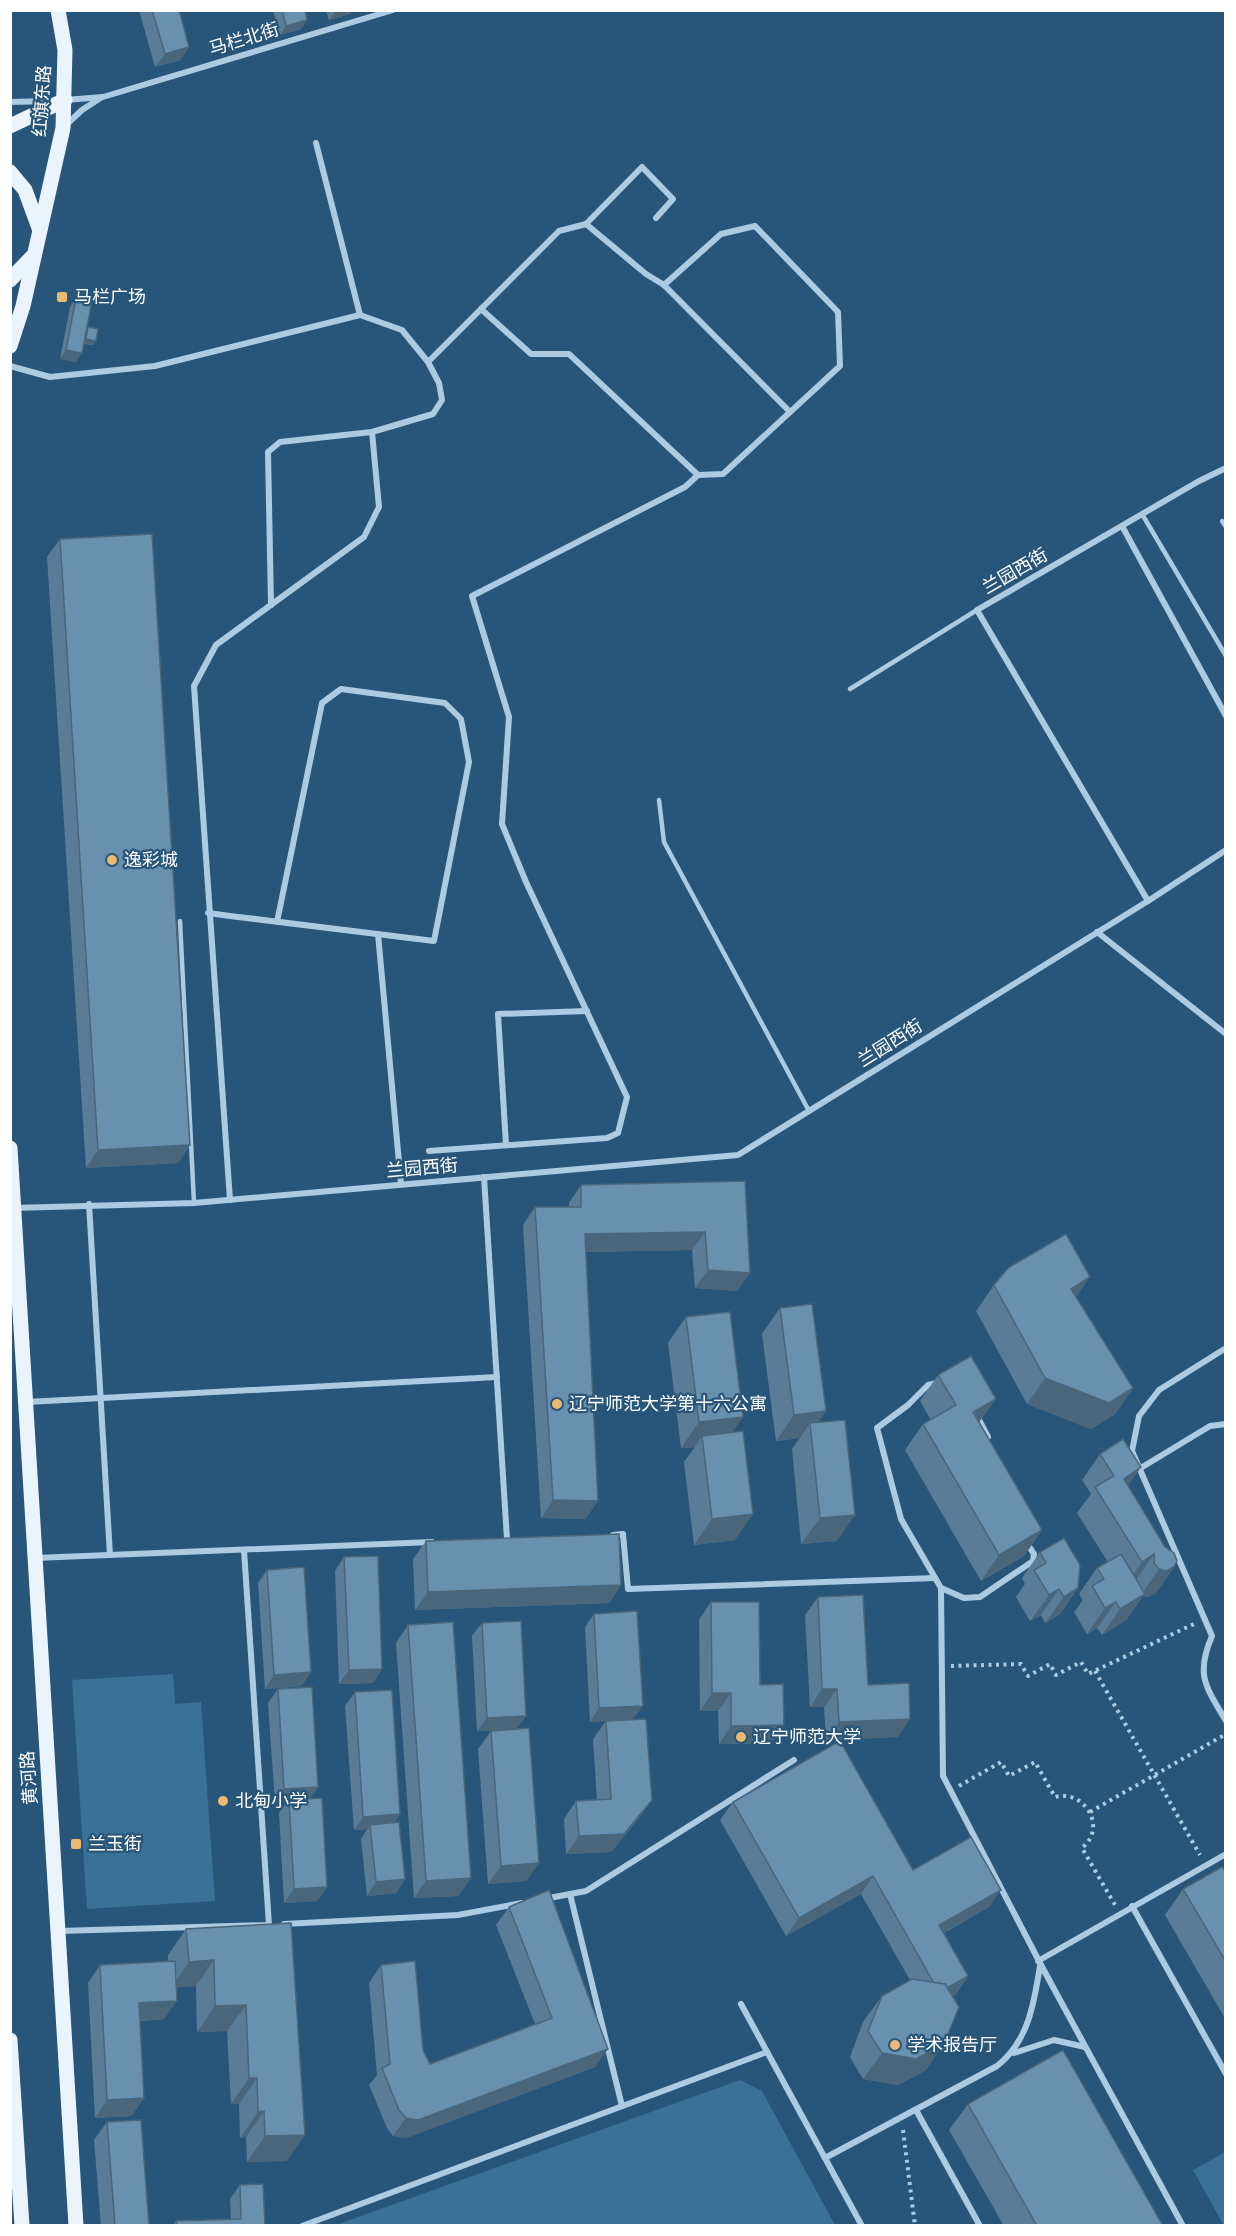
<svg xmlns="http://www.w3.org/2000/svg" width="1236" height="2236" font-family="Ubuntu,'Noto Sans SC',sans-serif">
<style>
.green{fill:#3b7097}
.lines{fill:none;stroke-linecap:round;stroke-linejoin:round}
.path{stroke:#abcbe3;stroke-width:4;stroke-dasharray:3 4.5;stroke-linecap:butt}
.service{stroke:#abcbe3;stroke-width:4.5}
.minor{stroke:#abcbe3;stroke-width:6}
.primary{stroke:#ebf3fc;stroke-width:15}
.wall{fill:#597d97}
.shaded-wall{fill:#49667b}
.building{fill:#6891b0;stroke:#49667b;stroke-width:1.5}
.poi-dot{fill:#ebb972;stroke:#27567a;stroke-width:2}
.labels{text-anchor:middle;stroke-width:4.5;stroke-linejoin:round;paint-order:stroke}
.street-label{font-size:18px;fill:#fff;stroke:#27567a}
.poi-label{font-size:18px;fill:#fff;stroke:#27567a;text-anchor:start}
</style>
<rect width="100%" height="100%" fill="#27567a"/>
<g class="green">
<path d="M173 1674 175 1704 201 1702 215 1901 87 1909 72 1680Z"/>
<path d="M740 2080 762 2091 835 2225H336Z"/>
<path d="M1225 2152 1226 2225 1224 2226 1193 2170Z"/>
</g>
<g class="lines">
<g class="path">
<path d="M951 1666 1021 1664 1028 1676 1050 1664 1056 1675 1081 1662 1088 1674 1196 1623"/>
<path d="M1095 1671 1200 1855"/>
<path d="M959 1786 1001 1762 1009 1776 1035 1762 1055 1797C1084 1789 1108 1827 1082 1848L1115 1905"/>
<path d="M1090 1812 1226 1734"/>
<path d="M903 2130 915 2226"/>
</g>
<g class="service">
<path d="M1142 514 1226 656"/>
<path d="M1222 521 1226 527"/>
<path d="M850 689 977 610"/>
<path d="M659 800 664 842 809 1111"/>
<path d="M180 921 194 1203"/>
</g>
<g class="minor">
<path d="M65 100 103 97 393 10"/>
<path d="M10 102 49 101"/>
<path d="M65 126 82 110 102 97"/>
<path d="M316 143 360 315"/>
<path d="M586 224 646 274 664 285 790 412"/>
<path d="M481 309 531 354H569L698 475"/>
<path d="M428 362 559 231 586 224 642 167 673 199 656 218"/>
<path d="M10 366 50 377 155 366 360 315 402 330 428 362 439 383 442 400 433 414 372 432 280 442 268 452 271 605"/>
<path d="M1122 526 1226 716"/>
<path d="M1148 901 1226 850"/>
<path d="M208 913C283 923 358 932 434 941L469 762 461 719 445 703 341 689 322 703 277 922"/>
<path d="M1097 932 1226 1034"/>
<path d="M378 934 401 1184"/>
<path d="M506 1145 498 1014 587 1011"/>
<path d="M429 1151 607 1138 618 1133 627 1097 526 882 502 824 509 717 472 596 685 487 698 475 723 474 840 366 838 312 755 226 721 234 664 285"/>
<path d="M484 1177 507 1539"/>
<path d="M230 1200 194 686 216 645 364 537 379 507 372 432"/>
<path d="M89 1204 110 1555"/>
<path d="M13 1208 194 1203 738 1155 1148 901 977 610 1199 481 1226 468"/>
<path d="M1226 1348 1159 1390 1139 1416 1132 1451 1212 1636C1195 1675 1206 1687 1226 1721"/>
<path d="M937 1383 928 1385 908 1405 877 1428 901 1519 941 1588 943 1776 1041 1965 1183 2226"/>
<path d="M27 1402 497 1377"/>
<path d="M976 1414 988 1437"/>
<path d="M1139 1469 1210 1426 1226 1424"/>
<path d="M613 1535 623 1534 628 1589 935 1578"/>
<path d="M244 1550 269 1925"/>
<path d="M35 1558 432 1542"/>
<path d="M941 1588 964 1598 980 1597 1033 1561 1034 1554 1026 1542"/>
<path d="M570 1894 622 2106"/>
<path d="M544 1899 586 1891 794 1760"/>
<path d="M1132 1906 1226 2074"/>
<path d="M284 1924 458 1915 522 1903"/>
<path d="M59 1931 268 1925"/>
<path d="M1038 1961 1226 1854"/>
<path d="M741 2004 862 2226"/>
<path d="M1014 2053 1054 2040 1085 2047"/>
<path d="M916 2110 980 2226"/>
<path d="M825 2158 997 2066C1028 2042 1034 2004 1040 1966"/>
<path d="M302 2226 767 2052"/>
</g>
<g class="primary">
<path d="M10 126 65 100"/>
<path d="M10 172 25 190 39 228"/>
<path d="M10 280 32 257"/>
<path d="M10 346 23 306 63 128 65 50 58 10"/>
<path d="M10 1148 76 2226"/>
<path d="M10 2040 22 2226"/>
</g>
</g>
<g class="wall">
<path d="M139 10H179L189 47 180 60 155 67Z"/>
<path d="M273 10H305L307 20 301 29 280 35Z"/>
<path d="M326 10H352L350 14 329 20Z"/>
<path d="M76 298 87 329 88 327 96 341 93 345 84 344 76 362 60 359 70 307Z"/>
<path d="M60 539 190 1145 178 1163 86 1168 47 557Z"/>
<path d="M745 1181 737 1291 695 1288 692 1250 586 1252 598 1501 585 1519 541 1518 523 1225 535 1207H569V1203L581 1185Z"/>
<path d="M994 1285 1076 1297 1133 1388 1115 1414 1091 1429 1027 1404 976 1311Z"/>
<path d="M780 1308 818 1423 837 1541 801 1544 792 1449 800 1438 776 1441 762 1334Z"/>
<path d="M686 1317 732 1432 735 1540 694 1545 684 1462 695 1447 681 1448 668 1343Z"/>
<path d="M938 1375 979 1422 1042 1530 1024 1556 981 1581 905 1450 923 1424 931 1420 920 1401Z"/>
<path d="M1100 1454 1128 1486 1174 1567 1156 1593 1148 1597 1143 1596 1126 1620 1102 1635 1097 1628 1087 1634 1074 1612 1083 1600 1079 1594 1097 1568 1108 1562 1077 1513 1091 1494 1082 1480Z"/>
<path d="M426 1541 621 1585 609 1603 415 1610 413 1559Z"/>
<path d="M1040 1552 1078 1588 1060 1614 1045 1623 1041 1615 1030 1621 1016 1597 1025 1584 1022 1578Z"/>
<path d="M344 1557 382 1669 373 1683 339 1684 335 1571Z"/>
<path d="M267 1570 302 1686 265 1689 258 1583Z"/>
<path d="M818 1597 868 1685 898 1737 826 1740 824 1707H810L805 1615Z"/>
<path d="M711 1602 784 1725 771 1743 719 1744 718 1711H700L699 1620Z"/>
<path d="M594 1614 633 1719 590 1722 585 1627Z"/>
<path d="M482 1623 526 1716 516 1729 539 1863 526 1881 488 1884 478 1749 491 1731 500 1730 477 1731 472 1636Z"/>
<path d="M408 1625 471 1878 458 1896 414 1898 396 1643Z"/>
<path d="M278 1689 318 1787 309 1799 327 1887 317 1901 284 1903 279 1813 287 1802 275 1803 268 1703Z"/>
<path d="M355 1692 400 1814 394 1823 405 1879 396 1893 367 1896 361 1839 367 1829 354 1830 345 1706Z"/>
<path d="M606 1721 652 1800 639 1818 611 1852 566 1854 564 1819 576 1801 597 1800 593 1739Z"/>
<path d="M733 1802 913 1870 989 1907 944 1933 968 1976 956 1994 952 1996 926 2070 898 2085 863 2079 850 2057 863 2022 882 1996 910 1980 861 1894 786 1936 720 1820Z"/>
<path d="M1226 1872V2020L1165 1915 1183 1889Z"/>
<path d="M509 1907 595 2067 406 2138 393 2136 387 2128 369 2085 377 2075 369 1983 381 1965 430 2064 535 2024 496 1925Z"/>
<path d="M291 1923 287 2161 247 2162 246 2137 240 2138 239 2104H231L227 2031 197 2032 196 1986 176 1987 164 2019 140 2021 144 2098 131 2116 95 2118 88 1983 100 1965 168 1961V1955L186 1929Z"/>
<path d="M968 2104 1163 2226H1004L949 2130Z"/>
<path d="M107 2122 149 2226H101L94 2140Z"/>
<path d="M240 2185 265 2226H173L176 2221 231 2219 230 2199Z"/>
</g>
<g class="shaded-wall">
<path d="M352 10 350 14 329 20 335 11Z"/>
<path d="M307 20 301 29 280 35 286 26Z"/>
<path d="M189 47 180 60 155 67 165 54Z"/>
<path d="M86 339 96 341 93 345 83 343Z"/>
<path d="M66 350 82 353 76 362 60 359Z"/>
<path d="M190 1145 178 1163 86 1168 98 1150Z"/>
<path d="M705 1232 692 1250 573 1252 585 1234Z"/>
<path d="M708 1270 750 1273 737 1291 695 1288Z"/>
<path d="M1090 1277 1072 1303 1071 1289Z"/>
<path d="M1045 1378 1133 1388 1115 1414 1091 1429 1027 1404Z"/>
<path d="M996 1399 977 1425 973 1412Z"/>
<path d="M826 1411 811 1433 810 1423 800 1438 776 1441 794 1415Z"/>
<path d="M743 1417 725 1443 702 1436 695 1447 681 1448 699 1422Z"/>
<path d="M1141 1467 1123 1493 1106 1505 1124 1479Z"/>
<path d="M553 1500 598 1501 585 1519 541 1518Z"/>
<path d="M753 1514 735 1540 694 1545 712 1519Z"/>
<path d="M855 1515 837 1541 801 1544 820 1518Z"/>
<path d="M1042 1530 1024 1556 981 1581 999 1555Z"/>
<path d="M1154 1554 1136 1580 1124 1588 1142 1562Z"/>
<path d="M1174 1567 1156 1593 1148 1597 1143 1596 1126 1620 1102 1635 1120 1609 1141 1595 1159 1569Z"/>
<path d="M621 1585 609 1603 415 1610 428 1592Z"/>
<path d="M1078 1588 1060 1614 1045 1623 1064 1597Z"/>
<path d="M1059 1589 1041 1615 1030 1621 1049 1595Z"/>
<path d="M1116 1602 1097 1628 1087 1634 1105 1608Z"/>
<path d="M382 1669 373 1683 339 1684 349 1670Z"/>
<path d="M311 1672 302 1686 265 1689 274 1675Z"/>
<path d="M822 1689H837L824 1707H810Z"/>
<path d="M712 1693H731L718 1711H700Z"/>
<path d="M643 1706 633 1719 590 1722 599 1708Z"/>
<path d="M526 1716 516 1729 477 1731 487 1718Z"/>
<path d="M910 1719 898 1737 826 1740 839 1722Z"/>
<path d="M784 1725 771 1743 719 1744 731 1726Z"/>
<path d="M318 1787 308 1801 289 1800 287 1802 275 1803 284 1789Z"/>
<path d="M652 1800 639 1818 611 1852 566 1854 579 1836Z"/>
<path d="M400 1814 391 1828 370 1825 367 1829 354 1830 363 1817Z"/>
<path d="M539 1863 526 1881 488 1884 501 1866Z"/>
<path d="M873 1876 861 1894 786 1936 799 1918Z"/>
<path d="M471 1878 458 1896 414 1898 426 1881Z"/>
<path d="M405 1879 396 1893 367 1896 376 1882Z"/>
<path d="M327 1887 317 1901 284 1903 294 1889Z"/>
<path d="M1001 1890 989 1907 927 1942 939 1925Z"/>
<path d="M214 1960 196 1986 171 1988 189 1962Z"/>
<path d="M968 1976 956 1994 927 2010 940 1992Z"/>
<path d="M177 2001 164 2019 126 2021 139 2003Z"/>
<path d="M246 2005 227 2031 197 2032 215 2006Z"/>
<path d="M944 2044 926 2070 898 2085 863 2079 882 2053Z"/>
<path d="M608 2049 595 2067 406 2138 393 2136 406 2118Z"/>
<path d="M249 2078H257L239 2104H231Z"/>
<path d="M144 2098 131 2116 95 2118 107 2100Z"/>
<path d="M264 2111 246 2137 240 2138 258 2112Z"/>
<path d="M305 2135 287 2161 247 2162 265 2136Z"/>
</g>
<g class="building">
<path d="M152 10H179L189 47 165 54Z"/>
<path d="M282 10H305L307 20 286 26Z"/>
<path d="M76 298 92 301 82 353 66 350Z"/>
<path d="M88 327 98 329 96 341 86 339Z"/>
<path d="M152 534 190 1145 98 1150 60 539Z"/>
<path d="M745 1181 750 1273 708 1270 705 1232 585 1234 598 1501 553 1500 535 1207H581V1185Z"/>
<path d="M1066 1234 1090 1277 1071 1289 1133 1388 1109 1403 1045 1378 994 1285 1008 1268Z"/>
<path d="M812 1304 826 1411 794 1415 780 1308Z"/>
<path d="M730 1312 743 1417 699 1422 686 1317Z"/>
<path d="M971 1356 996 1399 973 1412 1042 1530 999 1555 923 1424 956 1405 938 1375Z"/>
<path d="M845 1420 855 1515 820 1518 810 1423Z"/>
<path d="M743 1431 753 1514 712 1519 702 1436Z"/>
<path d="M1123 1439 1141 1467 1124 1479 1165 1547 1174 1553 1177 1561 1174 1567 1166 1571 1159 1569 1154 1563V1554L1142 1562 1095 1487 1114 1476 1100 1454Z"/>
<path d="M619 1534 621 1585 428 1592 426 1541Z"/>
<path d="M1064 1538 1080 1565 1078 1588 1064 1597 1059 1589 1049 1595 1034 1570 1046 1563 1040 1552Z"/>
<path d="M1121 1554 1145 1594 1120 1609 1116 1602 1105 1608 1092 1586 1104 1579 1097 1568Z"/>
<path d="M378 1556 382 1669 349 1670 344 1557Z"/>
<path d="M304 1567 311 1672 274 1675 267 1570Z"/>
<path d="M863 1595 868 1685 909 1683 910 1719 839 1722 837 1689H822L818 1597Z"/>
<path d="M711 1602H759L760 1685 783 1684 784 1725 731 1726V1693H712Z"/>
<path d="M637 1611 643 1706 599 1708 594 1614Z"/>
<path d="M521 1621 526 1716 487 1718 482 1623Z"/>
<path d="M453 1622 471 1878 426 1881 408 1625Z"/>
<path d="M312 1687 318 1787 284 1789 278 1689Z"/>
<path d="M392 1690 400 1814 363 1817 355 1692Z"/>
<path d="M646 1719 652 1800 624 1834 579 1836 576 1801 611 1799 606 1721Z"/>
<path d="M529 1728 539 1863 501 1866 491 1731Z"/>
<path d="M840 1741 913 1870 971 1837 1001 1890 939 1925 968 1976 947 1988 945 1984 934 1983 873 1876 799 1918 733 1802Z"/>
<path d="M322 1798 327 1887 294 1889 289 1800Z"/>
<path d="M399 1822 405 1879 376 1882 370 1825Z"/>
<path d="M1222 1867 1226 1872V1962L1183 1889Z"/>
<path d="M549 1890 608 2049 418 2120 406 2118 399 2110 382 2068 390 2064 381 1965 415 1961 423 2050 430 2064 552 2018 509 1907Z"/>
<path d="M291 1923 305 2135 265 2136 264 2111 258 2112 257 2078H249L246 2005 215 2006 214 1960 189 1962 186 1929Z"/>
<path d="M175 1961 177 2001 139 2003 144 2098 107 2100 100 1965Z"/>
<path d="M912 1979 945 1984 959 2007 944 2044 916 2059 882 2053 868 2031 882 1996Z"/>
<path d="M1063 2050 1163 2226H1037L968 2104Z"/>
<path d="M141 2120 149 2226H115L107 2122Z"/>
<path d="M263 2184 265 2226H177L176 2221 241 2219 240 2185Z"/>
</g>
<g class="poi-dot">
<rect x="56" y="291" width="12" height="12" rx="3"/>
<circle cx="112" cy="860" r="6"/>
<circle cx="557" cy="1404" r="6"/>
<circle cx="741" cy="1737" r="6"/>
<circle cx="223" cy="1801" r="6"/>
<rect x="70" y="1838" width="12" height="12" rx="3"/>
<circle cx="895" cy="2045" r="6"/>
</g>
<g class="labels">
<g class="street-label">
<text transform="translate(244 39) rotate(-17)" y="6">马栏北街</text>
<text transform="translate(42 101) rotate(-86)" y="6">红旗东路</text>
<text transform="translate(1015 571) rotate(-30)" y="6">兰园西街</text>
<text transform="translate(890 1043) rotate(-32)" y="6">兰园西街</text>
<text transform="translate(422 1168) rotate(-5)" y="6">兰园西街</text>
<text transform="translate(29 1778) rotate(-94)" y="6">黄河路</text>
</g>
<g class="poi-label">
<text x="74" y="303">马栏广场</text>
<text x="124" y="866">逸彩城</text>
<text x="569" y="1410">辽宁师范大学第十六公寓</text>
<text x="753" y="1743">辽宁师范大学</text>
<text x="235" y="1807">北甸小学</text>
<text x="88" y="1850">兰玉街</text>
<text x="907" y="2051">学术报告厅</text>
</g>
</g>
<rect width="1236" height="2236" fill="none" stroke="#ffffff" stroke-width="24"/>
</svg>
